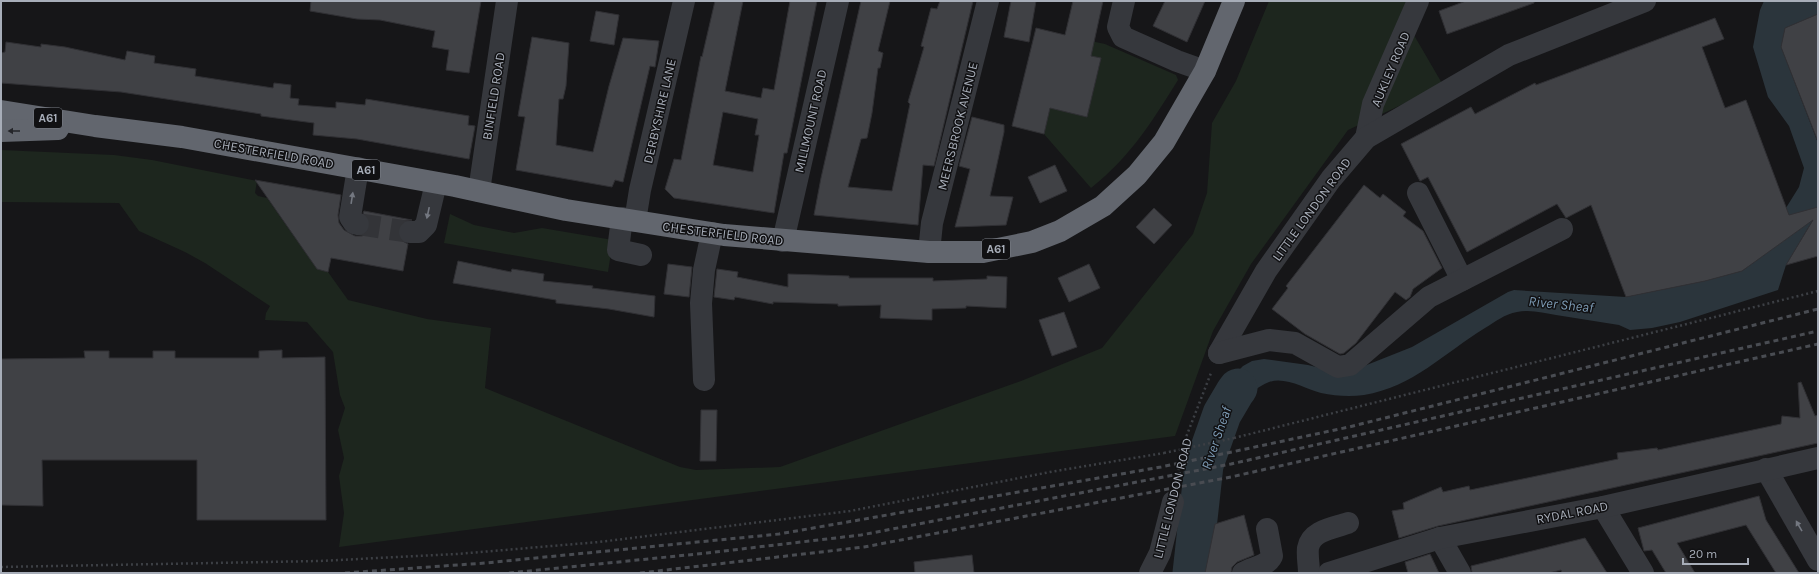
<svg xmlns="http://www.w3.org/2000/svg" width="1819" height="574" font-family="Karla,sans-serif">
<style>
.green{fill:#1d261e}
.water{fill:#2b353c}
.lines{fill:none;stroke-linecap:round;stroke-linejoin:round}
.river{stroke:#2b353c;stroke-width:39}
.building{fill:#404145;stroke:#303034;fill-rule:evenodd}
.minor-tunnel{stroke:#333438;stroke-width:22;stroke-dasharray:22 11;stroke-linecap:butt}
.path{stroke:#3c3f44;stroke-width:2.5;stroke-dasharray:2 3;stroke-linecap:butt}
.minor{stroke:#36383d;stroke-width:22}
.highway{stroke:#62666e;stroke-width:22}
.rail{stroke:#494c52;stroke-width:3;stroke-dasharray:5 4;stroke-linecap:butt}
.path-bridge{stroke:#3c3f44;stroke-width:2.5;stroke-dasharray:2 3;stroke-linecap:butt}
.oneway{fill:#25262a}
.oneway2{fill:#747881}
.labels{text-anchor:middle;stroke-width:3;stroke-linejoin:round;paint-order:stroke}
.shield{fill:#111113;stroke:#7a7e86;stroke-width:1}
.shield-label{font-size:12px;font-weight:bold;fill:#a7adb8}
.street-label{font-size:13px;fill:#a7adb8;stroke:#111113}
.water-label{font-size:14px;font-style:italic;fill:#7d9bb5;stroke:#111113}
</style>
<rect width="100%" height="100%" fill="#161618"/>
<g class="green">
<path d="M1269 1H1411L1404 18 1443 85 1348 130 1251 264 1213 331 1175 436 339 547 344 513 339 476 344 458 338 430 345 408 340 395 333 352 307 322 265 320 266 313 270 306 205 263 185 252 139 231 119 203 1 202V150L114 155 152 160 257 181 255 193 258 196 267 198 317 269 328 272 348 300 427 319 491 328 485 388 680 467 696 470 780 467 1021 381 1102 348 1193 234 1207 193 1212 123 1236 81Z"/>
<path d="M1086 40 1105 44 1176 75 1178 80C1151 123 1131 156 1091 188L1044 134 1050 108 1087 117 1101 59 1083 54Z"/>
<path d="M450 214 474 225 514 233 542 228 613 240 608 272 444 243Z"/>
</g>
<path class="water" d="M1764 1H1818V14L1785 28 1781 47 1818 143V207L1817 213 1786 265 1778 290 1680 322 1652 328 1630 330 1619 325C1598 322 1577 318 1556 315 1544 313 1530 309 1517 312 1505 314 1495 322 1485 328 1444 353 1413 387 1364 395 1350 397 1335 396 1321 393 1306 389 1285 376 1269 382 1247 390 1240 412 1234 432L1201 439 1208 414 1213 404 1230 379 1243 366 1252 361 1264 359 1308 365 1344 374 1412 347 1508 292 1514 290 1626 297 1705 281 1742 271 1751 264 1799 187 1804 168 1789 126 1768 97 1753 47 1760 10Z"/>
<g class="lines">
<path class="river" d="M1192 573 1204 465 1222 414 1235 392 1238 388"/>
</g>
<g class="building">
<path d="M311 1H481L469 73 446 70 449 50 432 47 435 31 380 20 357 19 310 11Z"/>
<path d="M715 1H743L725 91 761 98 763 88 774 90 790 1H817L787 153H784L774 213 674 198 665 189 674 159 681 160 701 56 702 57ZM723 112 758 119 755 135H759L753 172 713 165Z"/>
<path d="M861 1H890L878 51 883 53 880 68H878L872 113 867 138 861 139 848 187 892 191 910 104 908 102 924 47 921 46 931 8 937 9 940 1H973L934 166 923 165 918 225 814 215 821 178Z"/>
<path d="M1011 1H1036L1029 42 1004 37Z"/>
<path d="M1073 1H1103L1091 56 1101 58 1087 117 1050 108 1044 134 1012 126 1036 28 1065 35Z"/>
<path d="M1165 1H1205L1187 42 1153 26Z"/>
<path d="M1466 1H1534V3L1447 34 1439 11Z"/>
<path d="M596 11 619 15 614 45 590 41Z"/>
<path d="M1818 14V139H1817L1781 47 1785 28Z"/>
<path d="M1715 18 1724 39 1702 47 1725 108 1746 100 1789 215 1818 207V256L1786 265 1813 220 1742 271 1705 281 1626 297 1591 205 1566 218 1557 204 1467 252 1428 177 1420 181 1401 144 1471 107 1475 114 1535 83 1536 85Z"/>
<path d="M532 37 569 43 566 86 563 99H559L556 145 593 152 609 86 623 38 659 41 655 67 650 66 623 182 615 180 612 187 516 170 525 117 518 116Z"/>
<path d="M6 42 41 47V44L65 47 125 60 127 51 155 56 154 63 196 69 195 76 273 88 274 83 291 85 290 98 299 99 298 105 336 108V102L365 105 366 99 469 116 468 125 475 126 469 159 357 139 313 135 314 123 261 116V114L205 105 121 92 1 83V53L5 52Z"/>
<path d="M972 117 1004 125V132L990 196 1013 197 1006 225 955 227 970 169 959 166Z"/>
<path d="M1055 165 1067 191 1040 203 1028 177Z"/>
<path d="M255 180 341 195 338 215 339 223 344 230 355 236H362L367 233 370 227V220L363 213 364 211 412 220 403 221 399 226 398 232 399 239 408 244 403 271 331 258 328 272 317 269Z"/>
<path d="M1364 185 1380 198 1383 194 1406 212 1403 216 1423 231 1442 268 1413 289 1410 297 1406 300 1395 292 1356 343 1344 353 1340 354 1305 334 1272 309 1288 288 1286 286Z"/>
<path d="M1154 208 1172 225 1154 244 1136 227Z"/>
<path d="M458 261 511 272 512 269 544 274 543 281 593 286 592 288 655 296 654 317 609 309 556 303V300L453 283Z"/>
<path d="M668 264 692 267 689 297 664 294Z"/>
<path d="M1089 264 1100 288 1069 302 1058 278Z"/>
<path d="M717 269 738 272 737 277 788 287V274L849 276V278H933V281L987 279V276L1007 277 1006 308 966 306V308L932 309V320L880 318 881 305 838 306V304L773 302V304L735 297 734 300 714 297Z"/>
<path d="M1064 312 1077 347 1052 356 1039 320Z"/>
<path d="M282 350V358L325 357 326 520H197V460H42L43 506 1 505V359L85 358 84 351H109V358H153V351H175V358H259V351Z"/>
<path d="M1801 382 1815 416 1818 415V443L1438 526 1399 538 1392 511 1404 509 1403 503 1441 487 1443 492 1469 486 1470 490 1618 459 1617 453 1657 448 1658 450 1781 424 1782 416 1800 418 1798 383Z"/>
<path d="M701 410H717L716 461H700Z"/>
<path d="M1759 496 1766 520 1799 573H1776L1746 525 1677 543 1695 573H1666L1652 550 1644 551 1638 528Z"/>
<path d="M1244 515 1254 555 1237 562 1232 567 1231 573H1205L1215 524Z"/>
<path d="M1585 538 1607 573H1562L1561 570 1549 573H1472L1471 566Z"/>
<path d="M1430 554 1439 573H1408L1405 562Z"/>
<path d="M972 555 974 573H915L914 562Z"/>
</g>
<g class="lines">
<path class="minor-tunnel" d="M358 224 410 232"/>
<g class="path">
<path d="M1234 438 1818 291"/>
<path d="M1177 480 1183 445 1211 373"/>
<path d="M1 567 319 561 457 554 599 542 850 511 1050 472 1164 453"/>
</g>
<g class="minor">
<path d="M1124 1 1118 27 1123 37 1177 61 1205 71"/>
<path d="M1366 138 1373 104 1418 1"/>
<path d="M479 191 507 1"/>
<path d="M1418 193 1462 280"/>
<path d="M622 218 618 250 641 255"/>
<path d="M635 221 640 190 684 1"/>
<path d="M358 224 354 223 350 217 358 168"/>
<path d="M410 232H419L426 225 436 183"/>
<path d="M783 241 838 1"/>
<path d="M929 252 932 223 988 1"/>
<path d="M1219 353 1266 271 1331 179 1366 138 1509 55 1645 1"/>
<path d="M1219 353 1269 340 1295 343 1338 367 1350 365 1429 297 1562 229"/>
<path d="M704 380 701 303 704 270 712 233"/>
<path d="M1766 469 1818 560"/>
<path d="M1603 507 1643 573"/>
<path d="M1440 538 1460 573"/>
<path d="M1150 573 1160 553 1173 502"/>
<path d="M1243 573C1252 567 1267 567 1272 556L1267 529"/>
<path d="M1309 573C1309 565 1307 556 1308 548 1311 530 1334 528 1348 523"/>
<path d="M1329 573 1440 538 1603 507 1818 458"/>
</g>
<g class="highway">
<path d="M1 111 95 126 182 137 455 186 566 210 724 235 929 252H983L1032 242 1060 231 1103 206 1137 175 1164 142 1205 71 1234 1"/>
<path d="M1 131 58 129"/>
</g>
<g class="rail">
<path d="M345 573 485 563 779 534 1161 467 1349 427 1818 309"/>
<path d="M509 573 707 553 861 535 1231 464 1818 331"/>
<path d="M640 573 864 547 1231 477 1818 344"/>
</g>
<path class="path-bridge" d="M1164 453 1234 438"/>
</g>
<defs><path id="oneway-solid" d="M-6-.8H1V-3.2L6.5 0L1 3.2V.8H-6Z"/></defs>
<use class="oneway" href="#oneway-solid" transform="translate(14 131) rotate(180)"/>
<g class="oneway2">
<use href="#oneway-solid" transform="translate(352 198) rotate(-81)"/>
<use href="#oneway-solid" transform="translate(428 213) rotate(102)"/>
<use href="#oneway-solid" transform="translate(1799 526) rotate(-120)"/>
</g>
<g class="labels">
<g class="shield">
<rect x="34" y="108" width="28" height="20" rx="3"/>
<rect x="352" y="160" width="28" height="20" rx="3"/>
<rect x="982" y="239" width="28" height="20" rx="3"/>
</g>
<g class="shield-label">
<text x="48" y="122">A61</text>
<text x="366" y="174">A61</text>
<text x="996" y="253">A61</text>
</g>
<g class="street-label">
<text transform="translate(1390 69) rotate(-67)" y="5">AUKLEY ROAD</text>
<text transform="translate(493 96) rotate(-81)" y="5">BINFIELD ROAD</text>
<text transform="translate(659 111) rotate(-77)" y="5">DERBYSHIRE LANE</text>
<text transform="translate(810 121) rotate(-77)" y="5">MILLMOUNT ROAD</text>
<text transform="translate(957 126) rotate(-76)" y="5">MEERSBROOK AVENUE</text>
<text transform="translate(274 153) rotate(10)" y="5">CHESTERFIELD ROAD</text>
<text transform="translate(1311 209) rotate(-54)" y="5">LITTLE LONDON ROAD</text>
<text transform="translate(723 233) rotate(7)" y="5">CHESTERFIELD ROAD</text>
<text transform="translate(1172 498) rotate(-76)" y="5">LITTLE LONDON ROAD</text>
<text transform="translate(1572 512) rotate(-11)" y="5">RYDAL ROAD</text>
</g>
<g class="water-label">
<text transform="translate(1561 304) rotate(6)" y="5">River Sheaf</text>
<text transform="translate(1216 438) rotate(-71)" y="5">River Sheaf</text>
</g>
</g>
<rect width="1819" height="574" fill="none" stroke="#a7adb8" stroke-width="4"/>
<path d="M1683 558v6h65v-6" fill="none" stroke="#a7adb8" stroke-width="2"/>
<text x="1689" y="558" font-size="12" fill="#a7adb8" stroke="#111113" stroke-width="3" paint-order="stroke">20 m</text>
</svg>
